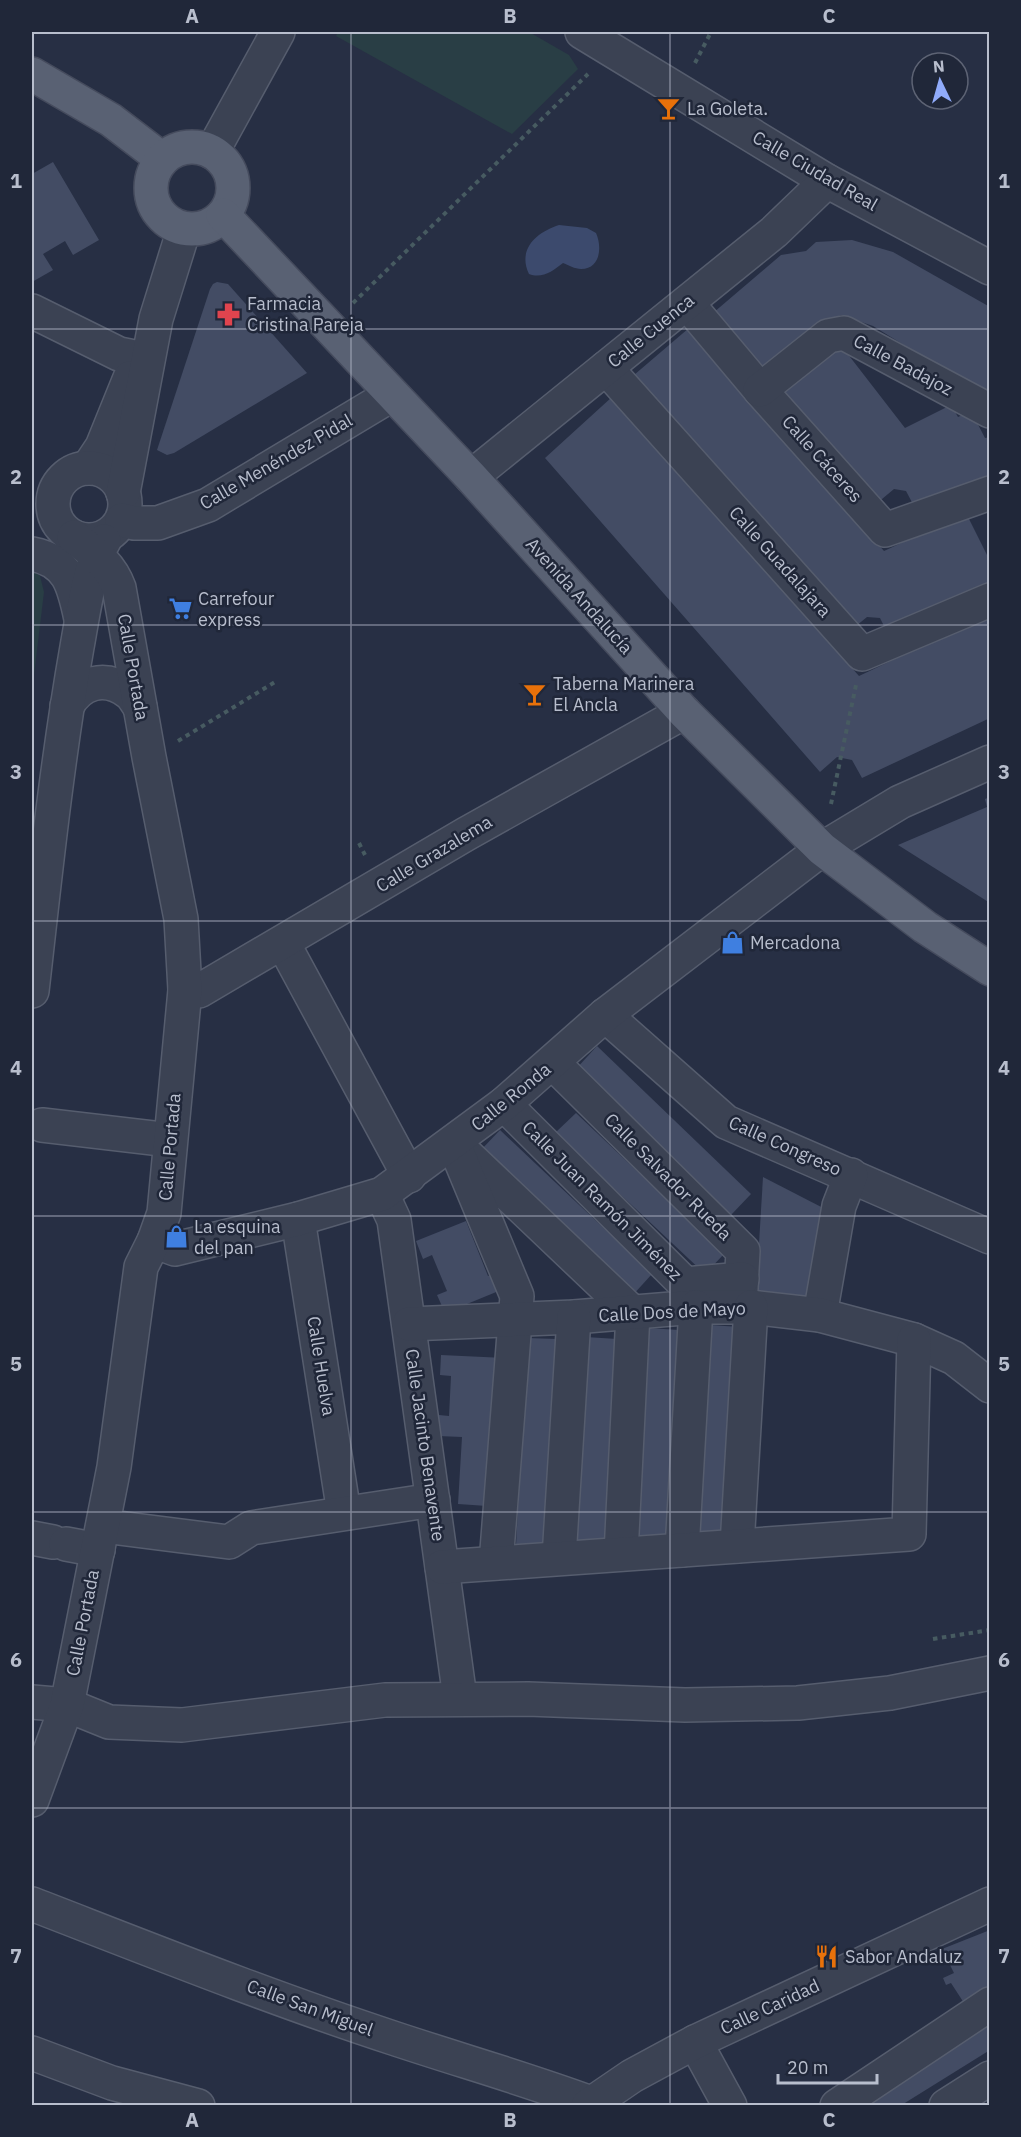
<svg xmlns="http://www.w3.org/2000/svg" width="1021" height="2137" font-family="'IBM Plex Sans',sans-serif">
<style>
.green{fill:#293e45}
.water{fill:#3c4a6d}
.building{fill:#434c64}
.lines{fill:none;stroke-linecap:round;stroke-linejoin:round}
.minor-casing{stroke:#565d6e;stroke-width:36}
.major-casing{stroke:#454b5d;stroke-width:36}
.path{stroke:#475b61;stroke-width:4;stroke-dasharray:4.5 4.5;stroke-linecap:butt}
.minor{stroke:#3b4253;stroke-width:33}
.major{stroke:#596173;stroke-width:33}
.grid{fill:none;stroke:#b8becd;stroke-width:1.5;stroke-opacity:0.55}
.labels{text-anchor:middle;stroke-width:5;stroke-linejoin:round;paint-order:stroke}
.poi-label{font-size:18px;fill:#b8becd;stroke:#202739;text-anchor:start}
.street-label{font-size:18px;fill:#b8becd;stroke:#202739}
.neatline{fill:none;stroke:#b8becd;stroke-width:2}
.grid-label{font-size:20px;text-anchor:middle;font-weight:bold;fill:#b8becd}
</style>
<rect width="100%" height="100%" fill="#272f44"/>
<g class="green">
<path d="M338 32H529L569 55 578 69 512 134 336 36Z"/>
<path d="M32 568 40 576 44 592 32 692Z"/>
</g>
<path class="water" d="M559 225 587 228 596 233C602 246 601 269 581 269 575 269 568 265 563 263 553 271 542 279 529 274 517 249 537 232 559 225Z"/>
<g class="building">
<path d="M53 162 99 240 73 255 65 241 43 254 53 270 32 282V174Z"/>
<path d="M852 240 893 252 990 307V395L979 391 873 326 841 315 806 334 766 372 713 313 781 255 806 251 816 242Z"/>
<path d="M217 282 228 284 307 373 174 453 167 455 157 450 210 289 213 284Z"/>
<path d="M689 328 884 551 966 513 990 561V584L887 632 880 618 867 617 856 626 634 375Z"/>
<path d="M840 344 905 428 951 405 958 417 971 411 985 438 990 437V480L915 508 906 491 894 489 876 504 779 393Z"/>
<path d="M612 397 859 676 990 614V718L862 778 852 760 837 757 820 772 545 458Z"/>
<path d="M990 797V903L898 845 987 807 985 799Z"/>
<path d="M597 1046 751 1194 731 1215 576 1069Z"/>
<path d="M576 1113 724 1254 705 1274 555 1133Z"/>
<path d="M500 1130 652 1274 632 1296 480 1151Z"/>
<path d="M763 1177 829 1211 812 1308 756 1294Z"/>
<path d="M466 1221 488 1276 499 1271 506 1288 445 1313 437 1295 447 1291 432 1255 423 1259 416 1241Z"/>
<path d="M710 1325 740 1327 729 1535 699 1533Z"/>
<path d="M649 1328 679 1330 669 1538 638 1537Z"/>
<path d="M586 1337 617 1339 606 1546 576 1545Z"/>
<path d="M527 1338 557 1339 547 1548 516 1546Z"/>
<path d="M441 1355 505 1358 487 1506 458 1504 462 1437 438 1436 439 1415 449 1416 451 1376 440 1375Z"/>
<path d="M990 1930V1990L964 2003 951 1983 946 1985 943 1978 954 1973 942 1949Z"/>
<path d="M990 2015V2050L900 2106H874L867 2093Z"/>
</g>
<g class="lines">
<defs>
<g id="minor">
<path d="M582 32 827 181 990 268"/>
<path d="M212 152 278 32"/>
<path d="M687 303 760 390 885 530 990 493"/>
<path d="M32 311 119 354 139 358"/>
<path d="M606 368 862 654 990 600"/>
<path d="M760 390 828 336 844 333 990 411"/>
<path d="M88 468 102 447 130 378"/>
<circle cx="89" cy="504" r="36"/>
<path d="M471 477 774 232 827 181"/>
<path d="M123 493 156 319 184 229"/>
<path d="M122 520 134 523H158L208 505 391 395"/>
<path d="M32 554C69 561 74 586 81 619"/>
<path d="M67 706C80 682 105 675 128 692 133 695 136 702 140 707"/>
<path d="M283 943 409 1176"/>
<path d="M185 990 199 991 466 834 684 712"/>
<path d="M32 991C45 876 57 761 77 647 82 620 90 562 104 541"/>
<path d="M605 1015 726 1122 990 1237"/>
<path d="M553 1063 743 1251 740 1307"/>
<path d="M504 1104 685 1284 742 1279"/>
<path d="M42 1125 170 1140"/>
<path d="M454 1143 633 1313 621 1554"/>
<path d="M458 1154 517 1296 496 1563"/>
<path d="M382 1194 394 1220 460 1698"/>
<path d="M298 1219 344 1513"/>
<path d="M154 1241 175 1249 298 1219 382 1194 504 1104 605 1015 822 849 900 802 990 762"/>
<path d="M820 1315 839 1206 851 1175"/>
<path d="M409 1324 574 1317 696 1307H751L820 1315 914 1340 954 1358 990 1386"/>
<path d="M103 1526 229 1542 251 1528 433 1500"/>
<path d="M32 1538 53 1542"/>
<path d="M66 1544 98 1550"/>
<path d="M737 1546 751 1307"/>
<path d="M682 1550 696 1307"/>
<path d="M559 1558 574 1317"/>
<path d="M442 1567 909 1534 914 1340"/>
<path d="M32 1702 67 1705 109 1722 182 1725 385 1700 528 1699 685 1705 798 1703 890 1693 990 1673"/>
<path d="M32 1800 67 1705 114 1467 141 1267 154 1241 164 1213 185 990 181 919 149 757 119 588C111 565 93 552 74 537"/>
<path d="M32 1904C151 1950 271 1998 393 2038 459 2060 526 2079 591 2103"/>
<path d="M695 2042 730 2106"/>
<path d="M32 2053 112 2083 198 2106"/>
<path d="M588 2106 632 2076 695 2042 990 1904"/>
<path d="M837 2106 990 2004"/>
<path d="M946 2106 990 2078"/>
</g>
<g id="major">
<path d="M32 74 111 120 162 159"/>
<circle cx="192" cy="188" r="41"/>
<path d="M223 215 471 477 684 712 822 849 925 927 990 969"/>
</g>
</defs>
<use href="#minor" class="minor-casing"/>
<use href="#major" class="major-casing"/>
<g class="path">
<path d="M695 63 711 32"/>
<path d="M353 303 588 74"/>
<path d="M178 741 275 682"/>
<path d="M831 804 856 685"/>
<path d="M359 843 365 855"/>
<path d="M933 1639 990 1630"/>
</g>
<use href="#minor" class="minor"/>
<use href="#major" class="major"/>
</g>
<path class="grid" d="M351 32V2106M670 32V2106M32 329H990M32 625H990M32 921H990M32 1216H990M32 1512H990M32 1808H990"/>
<defs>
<symbol id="bar-bare" viewBox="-9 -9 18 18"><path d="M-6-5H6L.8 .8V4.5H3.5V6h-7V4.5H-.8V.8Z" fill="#e8710a" stroke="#202739" stroke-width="2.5" paint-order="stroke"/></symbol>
<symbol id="pharmacy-bare" viewBox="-9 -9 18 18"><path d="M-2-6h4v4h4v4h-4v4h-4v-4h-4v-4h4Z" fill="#e0444e" stroke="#202739" stroke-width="2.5" paint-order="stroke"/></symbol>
<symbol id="supermarket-bare" viewBox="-9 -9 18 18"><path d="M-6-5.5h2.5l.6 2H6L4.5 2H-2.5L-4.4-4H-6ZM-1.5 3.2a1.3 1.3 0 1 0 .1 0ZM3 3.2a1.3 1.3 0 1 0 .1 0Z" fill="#3f7fe0" stroke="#202739" stroke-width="2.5" paint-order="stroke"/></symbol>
<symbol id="shop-bare" viewBox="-9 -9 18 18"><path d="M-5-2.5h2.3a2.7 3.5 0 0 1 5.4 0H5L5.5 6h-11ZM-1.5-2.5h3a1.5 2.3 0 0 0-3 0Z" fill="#3f7fe0" stroke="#202739" stroke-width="2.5" paint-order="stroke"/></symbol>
<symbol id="restaurant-bare" viewBox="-9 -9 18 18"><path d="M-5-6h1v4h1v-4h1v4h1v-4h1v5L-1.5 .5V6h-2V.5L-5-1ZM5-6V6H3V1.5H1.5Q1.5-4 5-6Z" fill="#e8710a" stroke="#202739" stroke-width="2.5" paint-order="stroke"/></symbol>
</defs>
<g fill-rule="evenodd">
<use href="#bar-bare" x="652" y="92" width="33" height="33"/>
<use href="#pharmacy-bare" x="212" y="298" width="33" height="33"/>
<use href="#supermarket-bare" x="164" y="592" width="33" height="33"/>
<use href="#bar-bare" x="518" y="678" width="33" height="33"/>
<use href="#shop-bare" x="716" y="926" width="33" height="33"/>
<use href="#shop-bare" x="160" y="1220" width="33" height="33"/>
<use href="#restaurant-bare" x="810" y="1940" width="33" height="33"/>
</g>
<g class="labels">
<g class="poi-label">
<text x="687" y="115">La Goleta.</text>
<text x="247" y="310">Farmacia<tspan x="247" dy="21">Cristina Pareja</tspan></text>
<text x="198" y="605">Carrefour<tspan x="198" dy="21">express</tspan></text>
<text x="553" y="690">Taberna Marinera<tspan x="553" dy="21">El Ancla</tspan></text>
<text x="750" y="949">Mercadona</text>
<text x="194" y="1233">La esquina<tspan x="194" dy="21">del pan</tspan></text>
<text x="845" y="1963">Sabor Andaluz</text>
</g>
<g class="street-label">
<text transform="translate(815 171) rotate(30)" y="6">Calle Ciudad Real</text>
<text transform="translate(651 331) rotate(-39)" y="6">Calle Cuenca</text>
<text transform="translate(903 365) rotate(28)" y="6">Calle Badajoz</text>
<text transform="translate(822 459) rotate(48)" y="6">Calle Cáceres</text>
<text transform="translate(276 462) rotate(-30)" y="6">Calle Menéndez Pidal</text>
<text transform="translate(780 562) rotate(48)" y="6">Calle Guadalajara</text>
<text transform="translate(579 596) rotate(48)" y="6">Avenida Andalucía</text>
<text transform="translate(133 667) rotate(80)" y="6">Calle Portada</text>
<text transform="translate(434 854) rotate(-31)" y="6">Calle Grazalema</text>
<text transform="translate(511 1097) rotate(-39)" y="6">Calle Ronda</text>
<text transform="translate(785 1146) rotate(24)" y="6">Calle Congreso</text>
<text transform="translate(170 1147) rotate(-85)" y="6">Calle Portada</text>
<text transform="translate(668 1177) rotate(45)" y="6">Calle Salvador Rueda</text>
<text transform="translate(602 1201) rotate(45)" y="6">Calle Juan Ramón Jiménez</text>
<text transform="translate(672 1312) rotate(-3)" y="6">Calle Dos de Mayo</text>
<text transform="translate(321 1366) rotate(81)" y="6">Calle Huelva</text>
<text transform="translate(425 1445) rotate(82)" y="6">Calle Jacinto Benavente</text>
<text transform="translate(83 1623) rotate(-79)" y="6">Calle Portada</text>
<text transform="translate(770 2007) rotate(-25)" y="6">Calle Caridad</text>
<text transform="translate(310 2008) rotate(20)" y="6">Calle San Miguel</text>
</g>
</g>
<rect width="1021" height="2137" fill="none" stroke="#202739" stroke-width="66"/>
<g transform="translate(940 81) rotate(355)"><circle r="28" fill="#202739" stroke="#5d6374" stroke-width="1.5"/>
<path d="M0-4.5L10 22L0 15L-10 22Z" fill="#90abfa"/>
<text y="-9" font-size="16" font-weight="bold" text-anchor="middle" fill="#b8becd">N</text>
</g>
<path d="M778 2074v9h99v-9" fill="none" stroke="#b8becd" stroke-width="3"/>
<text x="787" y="2074" font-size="18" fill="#b8becd" stroke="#202739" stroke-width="4.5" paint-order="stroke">20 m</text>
<rect x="33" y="33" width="955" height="2071" class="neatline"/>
<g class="grid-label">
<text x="192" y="23">A</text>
<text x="510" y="23">B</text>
<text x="829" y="23">C</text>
<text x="16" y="188">1</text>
<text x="1004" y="188">1</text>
<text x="16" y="484">2</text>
<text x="1004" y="484">2</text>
<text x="16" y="779">3</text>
<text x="1004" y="779">3</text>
<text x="16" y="1075">4</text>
<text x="1004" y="1075">4</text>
<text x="16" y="1371">5</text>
<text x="1004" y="1371">5</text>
<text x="16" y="1667">6</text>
<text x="1004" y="1667">6</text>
<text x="16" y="1963">7</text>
<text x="1004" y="1963">7</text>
<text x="192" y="2127">A</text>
<text x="510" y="2127">B</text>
<text x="829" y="2127">C</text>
</g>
</svg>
